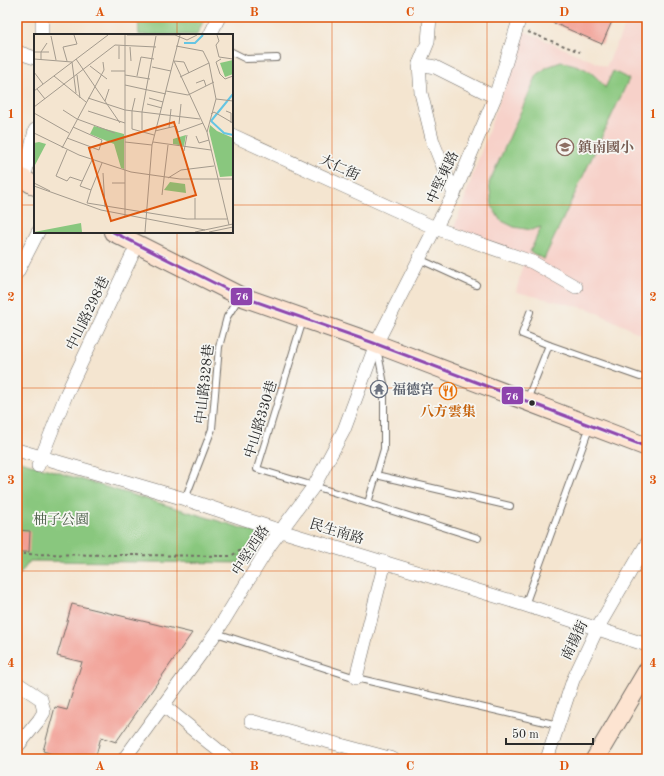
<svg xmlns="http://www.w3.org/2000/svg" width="664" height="776" font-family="'Old Standard TT','Noto Serif TC',serif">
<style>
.built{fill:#f7d1c9}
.green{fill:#89c77e;stroke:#5a7954}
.building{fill:#f29f94}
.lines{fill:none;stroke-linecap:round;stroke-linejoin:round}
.lane-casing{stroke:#716c65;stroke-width:8}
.street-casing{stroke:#716c65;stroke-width:14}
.secondary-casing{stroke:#716c65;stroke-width:20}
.path{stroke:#716c65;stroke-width:2;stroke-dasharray:3 3;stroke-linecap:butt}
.lane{stroke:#fff;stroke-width:6}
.street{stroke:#fff;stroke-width:13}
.secondary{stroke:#fde4d1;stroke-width:18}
.bus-1-casing{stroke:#f6f6f2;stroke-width:6}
.bus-1{stroke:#8e44ad;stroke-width:3}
.grid{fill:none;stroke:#df570e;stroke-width:1;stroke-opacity:0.55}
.bus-dot{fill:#2b2b2b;stroke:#f6f6f2;stroke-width:1.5}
.labels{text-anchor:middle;stroke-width:3.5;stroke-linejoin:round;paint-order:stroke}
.education-label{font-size:14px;font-weight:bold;fill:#785e54;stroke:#f6f6f2;text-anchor:start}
.street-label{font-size:14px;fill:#2b2b2b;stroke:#f6f6f2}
.worship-label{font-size:14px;font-weight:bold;fill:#5b616d;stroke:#f6f6f2;text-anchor:start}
.food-label{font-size:14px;font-weight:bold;fill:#c56008;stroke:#f6f6f2}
.park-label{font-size:14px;fill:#475a44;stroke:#f6f6f2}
.inset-river{fill:none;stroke:#65c5e3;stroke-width:2}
.inset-road{fill:none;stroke:#a49b8e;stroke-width:1}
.view{fill:#df570e;fill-opacity:0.15;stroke:#df570e;stroke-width:2}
.inset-edge{fill:none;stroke:#2b2b2b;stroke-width:2}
.line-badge{stroke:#f6f6f2;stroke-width:1.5}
.badge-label{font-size:11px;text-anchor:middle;font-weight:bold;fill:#fff}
.neatline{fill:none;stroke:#df570e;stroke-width:1.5}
.grid-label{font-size:13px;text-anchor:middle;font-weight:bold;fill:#df570e}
</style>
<rect width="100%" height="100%" fill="#f6f6f2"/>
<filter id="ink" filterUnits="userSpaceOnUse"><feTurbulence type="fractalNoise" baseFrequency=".025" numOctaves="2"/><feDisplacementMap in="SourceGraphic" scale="8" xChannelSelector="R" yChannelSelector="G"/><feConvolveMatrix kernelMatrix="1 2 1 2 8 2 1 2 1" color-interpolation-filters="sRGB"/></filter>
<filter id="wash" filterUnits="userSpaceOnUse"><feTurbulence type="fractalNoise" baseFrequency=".012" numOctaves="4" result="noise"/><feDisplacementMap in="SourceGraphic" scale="16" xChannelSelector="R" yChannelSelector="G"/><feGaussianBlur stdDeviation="0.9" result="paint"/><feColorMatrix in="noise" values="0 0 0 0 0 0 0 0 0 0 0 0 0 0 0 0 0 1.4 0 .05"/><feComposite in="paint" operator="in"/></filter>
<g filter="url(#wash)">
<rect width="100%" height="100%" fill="#f4e5d0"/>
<path class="built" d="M629 17H647V337L589 309 516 292 525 255 454 228 524 31 606 67Z"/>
<g class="green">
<path d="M138 17H205L197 35H139Z"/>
<path d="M561 62C580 64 595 72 605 88L613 71 629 79 544 259 530 252 541 227 531 230 514 227 500 220 492 206 489 183 537 75 547 67Z"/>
<path d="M17 460 265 535 250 563 30 561 17 578Z"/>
</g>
<g id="blocks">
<g class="building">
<path d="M540 17H607L613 19 602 44Z"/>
<path d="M17 530 30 531 29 552H17Z"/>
<path d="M72 604 192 633 116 742 101 737 95 759H70L43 751 55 707 67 710 82 662 57 656Z"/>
</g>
</g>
</g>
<g filter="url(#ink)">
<use href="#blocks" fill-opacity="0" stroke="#716c65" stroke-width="1"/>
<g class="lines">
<defs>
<g id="lane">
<path d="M232 52 246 59 277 58"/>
<path d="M419 259 476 285"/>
<path d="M530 312 522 334 549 345 640 377"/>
<path d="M303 320 257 469 314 486 478 538"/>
<path d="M527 400 549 345"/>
<path d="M376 475 510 506"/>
<path d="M185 499 212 429 219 347 227 317 239 298"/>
<path d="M368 503 384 449V384L377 348"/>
<path d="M525 605 590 426"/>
<path d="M216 633 356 678 558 725"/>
</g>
<g id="street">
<path d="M42 17V35"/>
<path d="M430 17 428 42 419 64 421 93 433 142 454 194"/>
<path d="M210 35 219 17"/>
<path d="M17 52 35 58"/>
<path d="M419 64 435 67 495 97"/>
<path d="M232 135 435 228 532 262 576 287"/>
<path d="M24 180 35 130"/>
<path d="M17 273 38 232"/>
<path d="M17 450 185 499 281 531 525 605 647 645"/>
<path d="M38 466 66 395 137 245"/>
<path d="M356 678 385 562"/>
<path d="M17 683 41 699 44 712 39 720 17 747"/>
<path d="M164 706 229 759"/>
<path d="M251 721 393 759"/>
<path d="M124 759 216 633 270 545 314 486 344 430 376 344 435 228 454 194 495 97 520 17"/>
<path d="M547 759 573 680 597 629 647 543"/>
</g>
<g id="secondary">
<path d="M17 175 35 186"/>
<path d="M113 232 240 296 371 342 647 447"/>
<path d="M595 759 647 671"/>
</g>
</defs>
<use href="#lane" class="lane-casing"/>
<use href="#street" class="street-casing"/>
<use href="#secondary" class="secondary-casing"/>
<g class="path">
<path d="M528 32 580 52"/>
<path d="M17 554 231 556 259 539"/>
</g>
<use href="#lane" class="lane"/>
<use href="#street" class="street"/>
<use href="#secondary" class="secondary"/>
<defs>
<path id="bus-1" d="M113 232 240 296 371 342 647 447"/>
</defs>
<use href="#bus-1" class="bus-1-casing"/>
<use href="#bus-1" class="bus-1"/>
</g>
</g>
<path class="grid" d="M177 17V35M332 17V759M487 17V759M17 205H35M232 205H647M177 232V759M17 388H647M17 571H647"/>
<defs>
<symbol id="school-ring" viewBox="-11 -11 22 22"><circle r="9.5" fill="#f6f6f2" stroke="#8d6e63" stroke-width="1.5"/><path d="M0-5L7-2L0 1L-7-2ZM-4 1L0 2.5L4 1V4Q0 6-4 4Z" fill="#8d6e63"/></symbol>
<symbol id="temple-ring" viewBox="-11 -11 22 22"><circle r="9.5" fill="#f6f6f2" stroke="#6b7280" stroke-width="1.5"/><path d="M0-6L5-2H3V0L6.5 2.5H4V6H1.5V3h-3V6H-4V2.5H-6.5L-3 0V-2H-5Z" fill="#6b7280"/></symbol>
<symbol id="restaurant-ring" viewBox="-11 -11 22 22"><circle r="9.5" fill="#f6f6f2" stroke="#e8710a" stroke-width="1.5"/><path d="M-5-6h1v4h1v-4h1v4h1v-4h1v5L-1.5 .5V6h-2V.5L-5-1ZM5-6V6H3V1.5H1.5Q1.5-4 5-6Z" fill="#e8710a"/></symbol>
</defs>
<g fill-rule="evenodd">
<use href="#school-ring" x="555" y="137" width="20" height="20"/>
<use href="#temple-ring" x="369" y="379" width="20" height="20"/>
<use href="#restaurant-ring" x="438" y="381" width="20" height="20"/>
</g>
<circle class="bus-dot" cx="532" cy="403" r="3.5"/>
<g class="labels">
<g class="education-label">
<text x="578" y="152">鎮南國小</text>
</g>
<g class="street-label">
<text transform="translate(340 167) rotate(25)" y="5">大仁街</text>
<text transform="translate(442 177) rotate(-65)" y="5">中堅東路</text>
<text transform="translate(87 313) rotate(-64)" y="5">中山路298巷</text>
<text transform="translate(204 384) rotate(-84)" y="5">中山路328巷</text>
<text transform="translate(260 419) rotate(-73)" y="5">中山路330巷</text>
<text transform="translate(337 531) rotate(17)" y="5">民生南路</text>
<text transform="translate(250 550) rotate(-57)" y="5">中堅西路</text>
<text transform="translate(574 640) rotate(-64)" y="5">南揚街</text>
</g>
<g class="worship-label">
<text x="392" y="394">福德宮</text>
</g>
<g class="food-label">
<text x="448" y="416">八方雲集</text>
</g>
<g class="park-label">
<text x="61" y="524">柚子公園</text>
</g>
</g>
<g transform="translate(34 34)">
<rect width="199" height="199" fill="#f4e5d0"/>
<path d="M199 26V40L191 43 186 29ZM176 91 183 97 199 104V142L186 143 175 97ZM60 92 90 100V135L87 134 80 110 56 100ZM152 101 150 112 139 110V105ZM5 108 12 110 1 131 0 109ZM136 148 151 150 152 159 130 156ZM47 189 48 198H0Z" fill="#89c77e"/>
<path class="inset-river" d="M150 9H161L169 1M199 60 177 87 190 99 199 101"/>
<path class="inset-road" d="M93 1H141L153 6 163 1M183 1 185 7 182 11 185 23 199 25M17 2 22 26M85 12V25M142 12 169 17 175 29 182 65 173 98M96 13 97 27M0 18H7L13 9M0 25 38 28M42 25 86 89M187 25 182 28 186 40 191 45 199 42M7 26V18H15M33 27 29 13 43 10 40 1M140 27 173 98 195 191M140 27 150 28 155 39M38 28 42 59M56 32 73 45M118 33 137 37M77 37H91M0 38 9 50M43 41 46 64M91 41 116 45M20 42 52 68M103 42 107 23 120 25M146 43 175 29M162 49 170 46 172 52M91 51 132 60M3 55 11 65M0 57 74 1M132 57 154 61 180 48M54 64 91 76 166 85M101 64 98 77V95L120 101M115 64 129 68M182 65 199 67M71 67 75 55M113 70 128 74M0 73 81 11 122 13M29 76 43 85 81 99M54 77 91 89M192 77 197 79V89M0 79 35 99M177 80 180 78 199 89M145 90 147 70M135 94 137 75M108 96V78L122 2M121 97 142 92 144 98 169 89M0 99 45 121 97 138 146 145H199M162 102 165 109 175 106M33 104 65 116 68 106 39 93M91 108 118 111M119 108 177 116M28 114 70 36 69 28M33 116 22 142 33 147 36 143 48 147M150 117 153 101M69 139 71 173M134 144 147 136 180 132M0 149 16 157M78 149H91M0 152 67 176 171 196M57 156 68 129M128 161 134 111M53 169 153 185H193M53 169 57 156 46 152 58 126M91 182V1M161 185V164M111 198 118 111 146 1M161 198 199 190M175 198 199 193"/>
<path class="view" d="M140 88 162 161 77 187 55 114Z"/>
<rect width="199" height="199" class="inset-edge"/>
</g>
<g class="line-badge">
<rect x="230" y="287" width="23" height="19" rx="4" fill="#8e44ad"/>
<rect x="501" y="386" width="23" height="19" rx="4" fill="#8e44ad"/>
</g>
<g class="badge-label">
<text x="242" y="300">76</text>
<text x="512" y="400">76</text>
</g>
<rect width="664" height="776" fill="none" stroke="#f6f6f2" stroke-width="44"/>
<path d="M506 738v6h87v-6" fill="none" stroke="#2b2b2b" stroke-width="2"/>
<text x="512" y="738" font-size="12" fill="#2b2b2b" stroke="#f6f6f2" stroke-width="3" paint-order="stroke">50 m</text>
<rect x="22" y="22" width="620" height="732" class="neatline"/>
<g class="grid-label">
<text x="100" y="16">A</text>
<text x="254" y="16">B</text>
<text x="410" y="16">C</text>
<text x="564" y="16">D</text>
<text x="11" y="118">1</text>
<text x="653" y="118">1</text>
<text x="11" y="301">2</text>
<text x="653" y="301">2</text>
<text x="11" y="484">3</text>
<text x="653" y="484">3</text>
<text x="11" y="667">4</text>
<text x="653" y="667">4</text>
<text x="100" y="770">A</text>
<text x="254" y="770">B</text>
<text x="410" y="770">C</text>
<text x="564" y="770">D</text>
</g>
</svg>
